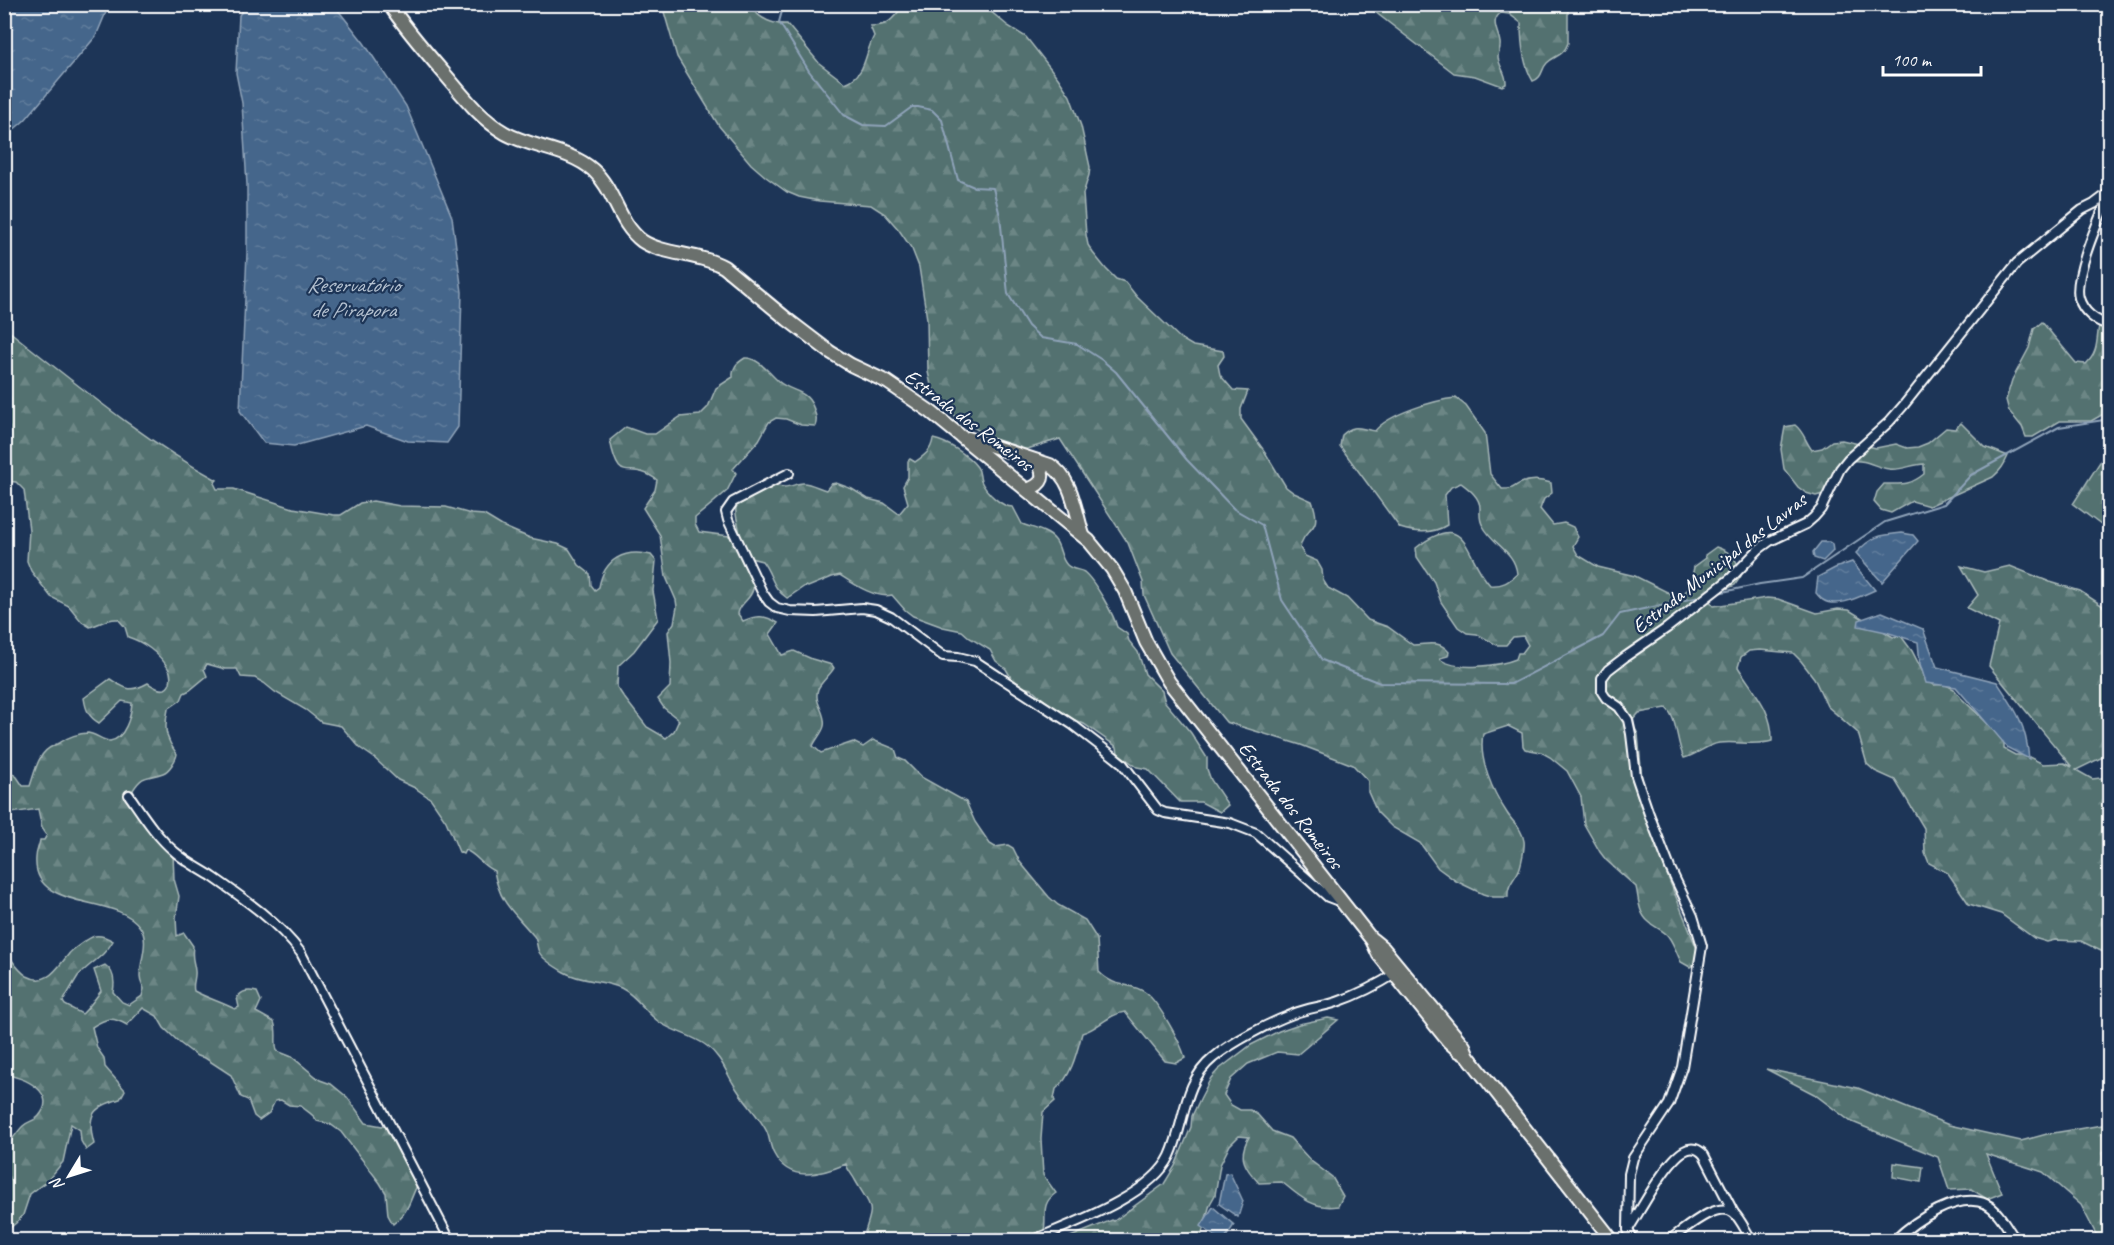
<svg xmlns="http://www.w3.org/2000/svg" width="2114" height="1245" font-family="Caveat,sans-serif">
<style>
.forest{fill:url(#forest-firs);stroke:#a8b8b8;stroke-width:1.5}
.park{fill:#527170;stroke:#a8b8b8;stroke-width:1.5}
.water{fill:url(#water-ripples);stroke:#8fa3b9;stroke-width:1.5}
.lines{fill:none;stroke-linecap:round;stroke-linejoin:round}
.stream{stroke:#8fa3b9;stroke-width:2}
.street-casing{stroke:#fff;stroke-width:12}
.primary-casing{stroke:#fff;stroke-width:16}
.street{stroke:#1d3557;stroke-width:8}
.primary{stroke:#6a706d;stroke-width:12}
.labels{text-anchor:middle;stroke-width:4.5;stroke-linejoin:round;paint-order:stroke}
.street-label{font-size:21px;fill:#fff;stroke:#1d3557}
.water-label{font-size:22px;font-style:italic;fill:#b5c2d1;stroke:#1d3557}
</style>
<defs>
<pattern id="forest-firs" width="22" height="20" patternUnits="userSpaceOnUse" patternTransform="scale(1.5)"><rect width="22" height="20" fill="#527170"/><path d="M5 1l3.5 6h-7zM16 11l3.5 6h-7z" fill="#6c8685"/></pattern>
<pattern id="water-ripples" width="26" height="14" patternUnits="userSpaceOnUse" patternTransform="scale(1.5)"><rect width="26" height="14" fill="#45668b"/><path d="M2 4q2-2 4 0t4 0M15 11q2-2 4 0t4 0" fill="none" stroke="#617d9c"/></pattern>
</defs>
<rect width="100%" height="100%" fill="#1d3557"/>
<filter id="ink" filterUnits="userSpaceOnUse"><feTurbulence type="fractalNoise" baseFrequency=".0167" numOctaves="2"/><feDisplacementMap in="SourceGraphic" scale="12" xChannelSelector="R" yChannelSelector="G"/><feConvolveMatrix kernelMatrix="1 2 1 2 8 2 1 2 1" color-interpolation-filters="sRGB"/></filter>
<g filter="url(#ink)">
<g class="forest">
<path d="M662 5H755L752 8C760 19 773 25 787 24L819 63 845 83C867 75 864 54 874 36L870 26C890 26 892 19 904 5H983L1008 26 1026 37 1058 78 1070 96 1081 126 1090 167 1089 175 1083 194 1086 235 1088 245 1093 253 1106 269 1116 279 1125 282 1137 297 1181 339 1193 346 1223 351 1224 356 1218 365 1220 375 1233 390 1248 391 1241 409V419L1265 452 1286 487 1294 493 1312 501C1324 534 1304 525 1300 548L1305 556 1317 561 1322 570 1323 580 1328 588 1347 598 1368 620 1388 627 1413 645C1427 645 1438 639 1449 652L1448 656 1440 658 1441 660C1457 671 1499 666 1516 659L1518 653H1522L1528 645 1523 636 1513 637 1506 645H1497L1477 634 1467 633 1458 627 1441 602 1434 582 1417 557 1416 548C1469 507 1464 557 1490 585 1503 586 1508 582 1517 574 1515 551 1493 545 1483 526 1479 520 1480 515 1480 508 1480 497 1469 489 1461 483L1451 487 1445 495 1447 525C1433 534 1416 533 1400 528L1340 446 1342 435C1355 423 1359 429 1375 431 1388 414 1435 400 1456 398L1466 406 1485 433 1490 474 1502 489C1516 489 1511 487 1521 483 1531 479 1542 480 1551 483L1552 493 1544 499 1540 509 1553 525 1564 523 1573 527 1578 537 1573 546 1578 555 1598 567 1635 576 1673 595 1683 594 1690 587 1694 567 1706 558 1705 555 1716 547C1732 552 1738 560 1741 576L1735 585 1707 598 1714 606 1767 598 1778 599 1817 613 1838 609 1849 610 1893 637 1901 636 1912 651 1926 678 1934 685 1944 684 1954 689 1961 698 2004 739V749L2015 755H2025L2043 764 2064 763 2072 767 1989 666 1999 624 1967 608 1978 595 1961 566 1984 572 2010 566 2050 582 2080 591 2109 610V754L2076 770 2092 779 2109 777V955L2081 941 2055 940 2047 942 2034 938 2001 914 1969 904 1948 873 1929 863 1925 853 1924 828 1895 780 1875 771 1867 764 1858 733 1827 706 1814 678 1801 661 1793 653 1760 650 1749 651 1741 657 1738 667C1753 691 1773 710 1772 741 1756 746 1737 741 1719 743 1706 745 1697 755 1684 758 1676 742 1678 719 1666 708L1639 713 1631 722 1638 734 1644 802 1666 872 1697 949 1699 960 1690 967 1681 962C1677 954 1674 944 1668 936 1662 929 1655 928 1649 922 1638 913 1639 899 1636 887L1606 860 1600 852 1584 824 1581 797 1567 771 1550 757 1541 752 1525 749 1523 746 1522 733 1508 726 1483 734C1478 760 1493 792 1507 813 1513 823 1522 828 1524 841 1525 847 1521 867 1518 872 1513 881 1507 886 1508 897H1493L1483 894 1456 881 1438 868 1420 843 1392 827 1377 812 1368 792V781L1353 765 1301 745 1226 722 1170 653 1144 595 1143 582 1128 543 1060 439 1021 451 995 449 978 430 956 417 937 397 931 385 928 372 927 319 919 267 912 249 899 230 885 214 871 205 819 201 799 197 787 192 766 177 751 164 719 126 677 57Z"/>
<path d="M1366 5H1568V43C1563 57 1555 55 1547 63 1541 69 1543 78 1533 81 1523 65 1521 42 1521 23L1509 14 1501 13C1489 21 1499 32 1500 43 1501 48 1498 52 1498 57 1499 67 1507 74 1506 84L1502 86 1475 76 1454 73Z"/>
<path d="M2102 316H2109V411L2091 421H2060L2033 437H2026L2022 427 2009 411 2006 400 2012 380 2029 348 2034 329 2042 322 2076 363 2086 364C2102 349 2094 334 2102 316Z"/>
<path d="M5 328C73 381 140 438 217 480L214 483 217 489H234L293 508 334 515H341L360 503 373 501 400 506 446 507 471 514 484 515 502 526 530 538 558 544 569 549 579 565 590 574 591 585 595 590 599 587C604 559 625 548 651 555L656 561 653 591 658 619 634 651 618 666 617 687 623 696 647 727 666 738 674 731 679 720 664 708 658 699 670 687 671 663 668 632 674 623 677 607 676 600 666 577 660 535 643 508 655 490 657 480C628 458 620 490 610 440L626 427 645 434H655L680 417 700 415 708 407 716 388 733 377C732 367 737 363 745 358 758 357 769 373 778 381 793 394 809 388 815 413 817 418 817 421 815 426L801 425 786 419 776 418 769 422 759 440 733 469 736 473 727 491 695 518V524L699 532 737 537H740C740 524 732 513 738 500 746 480 768 485 784 487 791 487 797 483 803 483 810 483 819 488 826 490L831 484 836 483 852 489 868 499 884 503 899 514 908 503 903 486 908 477V461L910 459 915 462C925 455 931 451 933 439 948 442 968 455 977 467 981 472 979 476 981 481 986 492 1001 507 1013 507L1022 524C1032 528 1048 531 1055 540 1061 547 1060 558 1067 565 1072 570 1079 569 1084 572 1094 580 1114 615 1117 627L1127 634 1129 641 1138 652 1145 674 1162 691 1165 702 1191 733 1207 758V769L1211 780 1228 805 1220 812 1201 802H1180L1148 769 1137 767 1118 753 1117 747 1084 724 1065 716 1056 711 1032 689 1022 687 1013 681 1006 669 996 661 990 650 970 638 962 631 943 627 913 616 905 610 892 595C875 599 854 584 840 575L832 577 808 587 805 586 787 598C771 587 773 575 762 561L750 558C748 568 755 578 753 589 751 600 739 603 738 614L743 621C757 615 765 615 778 623L770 634 782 655 794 651 812 659 832 665 834 668C831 674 821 682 818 689 813 703 827 713 824 726 823 732 816 739 813 746L821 753 853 742 863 747 873 740 895 749 898 758 905 761 921 777 966 802 975 822 990 844 995 847 1008 845 1013 848 1020 862 1049 897 1058 905 1085 920 1097 939 1099 972C1117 990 1130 981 1146 993 1158 1002 1181 1042 1185 1058L1176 1063 1165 1061 1125 1012C1108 1014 1098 1029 1082 1033 1077 1052 1071 1078 1056 1089L1054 1099 1055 1101 1043 1112 1041 1139 1043 1175 1056 1193C1040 1204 1047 1215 1044 1231L1036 1237 1024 1240H862C875 1204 873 1211 855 1180 852 1174 848 1171 846 1164 820 1175 789 1183 774 1154 770 1147 770 1139 767 1132 760 1117 747 1105 738 1091 727 1076 723 1058 707 1046 693 1035 673 1032 659 1022 645 1012 637 996 621 988 604 980 581 982 564 972 557 968 543 960 539 952 536 947 538 940 533 935 513 911 500 904 494 871 479 864 478 855 465 850L463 854 459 852 446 821 431 799 415 788 398 780 373 757 360 748 341 726 321 722 306 710 275 692 264 683 255 678 241 677 237 669H225L207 664 204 669 207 676 190 690 184 693 181 700 168 709C164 728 165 738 177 754 176 760 169 771 163 773 147 779 144 773 133 790L136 800 173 854 174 879 179 896 176 918 177 936 184 933 193 946C191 960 194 960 195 971 196 978 192 984 194 991 207 998 221 1002 235 1009L239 1007 237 998C242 990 249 990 257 992L261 1001 256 1012 274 1022C278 1033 274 1041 277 1051L292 1057 320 1080 331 1084 347 1097 366 1123 382 1126 392 1124C405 1141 411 1161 420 1180 409 1199 411 1210 393 1224L388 1215 386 1193 380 1183 341 1132 330 1124 317 1121C313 1113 307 1112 301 1106L289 1105 281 1100 275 1101 269 1113 259 1120 254 1116 248 1100 241 1097 231 1075 205 1058 197 1056 181 1044 164 1028 157 1016 143 1008 127 1025C112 1016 106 1018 92 1027L97 1048 104 1058 105 1067 125 1090 120 1099C93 1107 86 1114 94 1144L86 1150 81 1141 80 1130 71 1124 63 1162 48 1180 30 1194 23 1215 16 1223 5 1232V1147C12 1141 16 1133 23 1126 28 1121 35 1121 39 1116 59 1093 23 1076 5 1075V951C12 959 17 970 27 976 47 987 57 968 68 955 71 950 90 937 95 936 101 935 108 938 113 941 104 957 90 963 78 976 76 979 65 998 63 1002L65 1005 82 1014C85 1012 98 995 101 991L94 970 105 965C114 971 115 982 113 992L122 1002 129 1005 142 996 144 989C143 985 140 981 140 976 140 960 150 941 140 927 117 893 32 913 36 858 36 851 39 847 40 840H44L47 835 42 828 38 809 5 814V768L17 777 23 786H30C35 772 38 752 53 746 55 744 59 744 61 742 68 737 79 733 88 733 96 734 103 741 110 741 125 739 131 716 132 703L122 701 99 723C89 717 86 711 84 698L110 679C126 689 130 693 148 683 153 686 159 691 165 689 172 686 172 673 168 668 160 654 142 641 128 637L125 627 118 619C107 618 101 624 90 627L82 622 69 606 51 597 31 571 27 561 29 530 24 490 16 482 5 481Z"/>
<path d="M1961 423 1985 447 2008 456C2004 465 2001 470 1993 477L1929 506 1912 501 1891 513 1881 510 1874 502 1877 492 1884 484C1902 484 1909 486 1924 474V464C1913 464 1900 471 1889 469 1874 467 1868 459 1850 461L1826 493 1816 496 1806 493 1798 487 1784 469 1781 449 1785 427 1795 425C1804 432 1805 441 1812 450L1822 448 1832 441 1842 440 1876 448 1896 444 1907 448 1918 447 1928 443 1946 428 1955 429Z"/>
<path d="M2105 454 2109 455V531L2073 504Z"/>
<path d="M1328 1018 1338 1020 1298 1054 1277 1052 1248 1064 1231 1079 1224 1095 1231 1105 1240 1110H1250L1258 1115 1272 1131 1290 1138 1311 1161 1332 1177 1343 1196 1338 1206C1313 1210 1299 1196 1282 1182L1259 1183C1245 1168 1237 1157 1249 1137L1239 1136 1230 1145 1220 1165 1215 1195 1210 1204 1200 1240H1063L1112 1220 1114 1221 1164 1184 1175 1166 1191 1127 1192 1116 1201 1097 1211 1078 1218 1070 1251 1045 1279 1031 1299 1024Z"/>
<path d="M1766 1069 1858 1088 1949 1125 2021 1141 2047 1134 2109 1124V1148L2102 1153 2109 1183V1240H2099L2081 1205 2043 1172 1986 1154 2002 1193 1987 1199 1971 1189 1949 1190 1938 1157 1850 1121 1814 1094Z"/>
</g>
<path class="park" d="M1894 1163 1923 1167 1921 1182 1893 1177Z"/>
<g class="water">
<path d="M5 4 109 5 96 36 25 120 5 137Z"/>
<path d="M248 4 334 5 364 43 406 106 452 217 462 292 458 427 447 443 408 441 366 426 294 446 264 443 240 411 247 253V185L242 103 236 73 239 15Z"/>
<path d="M1902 533 1913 535 1918 541 1882 582 1856 553C1872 536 1879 535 1902 533Z"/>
<path d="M1821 542H1829L1832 544 1833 551 1823 561 1814 558 1813 552Z"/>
<path d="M1852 562 1875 590C1861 596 1837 609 1823 600 1820 598 1818 595 1816 593L1818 577 1835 568Z"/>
<path d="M1882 612 1923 629 1937 667 1997 682C2016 710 2026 724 2029 759L2008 748 1956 687 1926 683 1920 664 1918 642 1886 632 1858 626 1859 620Z"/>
<path d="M1230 1173 1243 1201 1238 1217 1219 1204 1225 1174Z"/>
<path d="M1213 1207 1234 1225 1224 1240H1220L1201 1226Z"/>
</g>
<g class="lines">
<g class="stream">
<path d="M784 4 779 22 809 71 844 115 863 125 886 126 912 107H918L932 110 942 120 958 180 974 187 993 188 1000 216 1008 294 1028 326 1041 338 1077 344 1102 360 1116 372 1187 460 1234 509 1262 525 1282 600 1322 660 1380 683 1511 684 1603 636 1620 614 1704 596"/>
<path d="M1718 593 1760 584 1802 578 1885 522 1944 504 1971 475 2059 427 2110 419"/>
</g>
<defs>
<g id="street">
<path d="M2109 195C2100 217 2073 277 2079 298 2083 312 2096 322 2110 325"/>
<path d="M789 473 733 502 726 512 728 520 762 592 769 602 777 608 790 611 816 612 862 608 876 610 891 617 943 656 958 657 975 661 1073 725 1112 755 1122 763 1158 810 1165 813 1230 823 1256 833 1328 897 1341 902"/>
<path d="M129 795C143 815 156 836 175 852 185 861 198 868 210 875 243 898 277 921 301 953L450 1240"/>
<path d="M1629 1228C1641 1210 1666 1161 1684 1151 1692 1146 1699 1149 1704 1155L1734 1213"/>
<path d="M1632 1238 1628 1230 1629 1174 1633 1158 1669 1104 1682 1067 1702 946 1693 916 1670 868 1649 814 1636 776 1631 734 1628 720 1619 707 1606 698 1602 692V678L1608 670 1625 657 1667 628 1730 579 1759 549 1770 541 1806 524 1814 517 1821 509 1840 469 1848 459 1889 422 1903 406 2017 263 2082 210 2094 204 2110 192"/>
<path d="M1033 1240C1071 1224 1151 1196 1170 1156 1185 1123 1183 1082 1213 1058 1232 1042 1269 1023 1293 1014 1307 1008 1322 1007 1337 1002 1358 995 1379 984 1398 972"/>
<path d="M1669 1240C1683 1231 1717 1199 1734 1213 1741 1220 1746 1232 1752 1240"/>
<path d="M1895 1240C1914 1221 1959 1191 1986 1204 1999 1210 2008 1230 2016 1240"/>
</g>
<g id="primary">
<path d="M389 4C405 28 424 50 443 72 462 94 479 118 505 133 532 148 569 149 593 170 615 190 618 223 642 241 663 255 699 253 724 267L788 320 830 352 851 365 887 382 931 412 1089 541 1112 569 1125 591 1146 642 1169 682 1372 940 1379 955 1448 1041 1459 1051 1468 1056"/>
<path d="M968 438 1050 465C1073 479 1075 511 1083 535"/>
<path d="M1027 490C1044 484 1046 476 1037 461"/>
<path d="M1373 940 1384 949 1464 1046 1468 1056 1612 1240"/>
</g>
</defs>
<use href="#street" class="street-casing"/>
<use href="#primary" class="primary-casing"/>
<use href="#street" class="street"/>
<use href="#primary" class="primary"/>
</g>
</g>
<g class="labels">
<g class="street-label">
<text transform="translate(969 420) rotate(37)" y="7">Estrada dos Romeiros</text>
<text transform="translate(1719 563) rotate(-38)" y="7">Estrada Municipal das Lavras</text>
<text transform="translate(1291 805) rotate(52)" y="7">Estrada dos Romeiros</text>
</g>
<g class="water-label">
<text x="353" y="292">Reservatório<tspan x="353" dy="25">de Pirapora</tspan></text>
</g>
</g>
<rect width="2114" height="1245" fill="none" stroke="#1d3557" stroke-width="24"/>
<rect x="12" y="12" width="2090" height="1221" fill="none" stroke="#fff" stroke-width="2" filter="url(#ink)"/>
<g transform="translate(69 1176) rotate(232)" stroke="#1d3557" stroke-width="4.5" paint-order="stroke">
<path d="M0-4.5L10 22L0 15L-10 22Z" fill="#ffffff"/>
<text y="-9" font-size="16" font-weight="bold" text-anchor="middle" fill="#ffffff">N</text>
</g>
<path d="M1883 66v9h98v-9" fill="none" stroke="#ffffff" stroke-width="3"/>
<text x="1892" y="66" font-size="18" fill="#ffffff" stroke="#1d3557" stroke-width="4.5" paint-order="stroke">100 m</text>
</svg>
